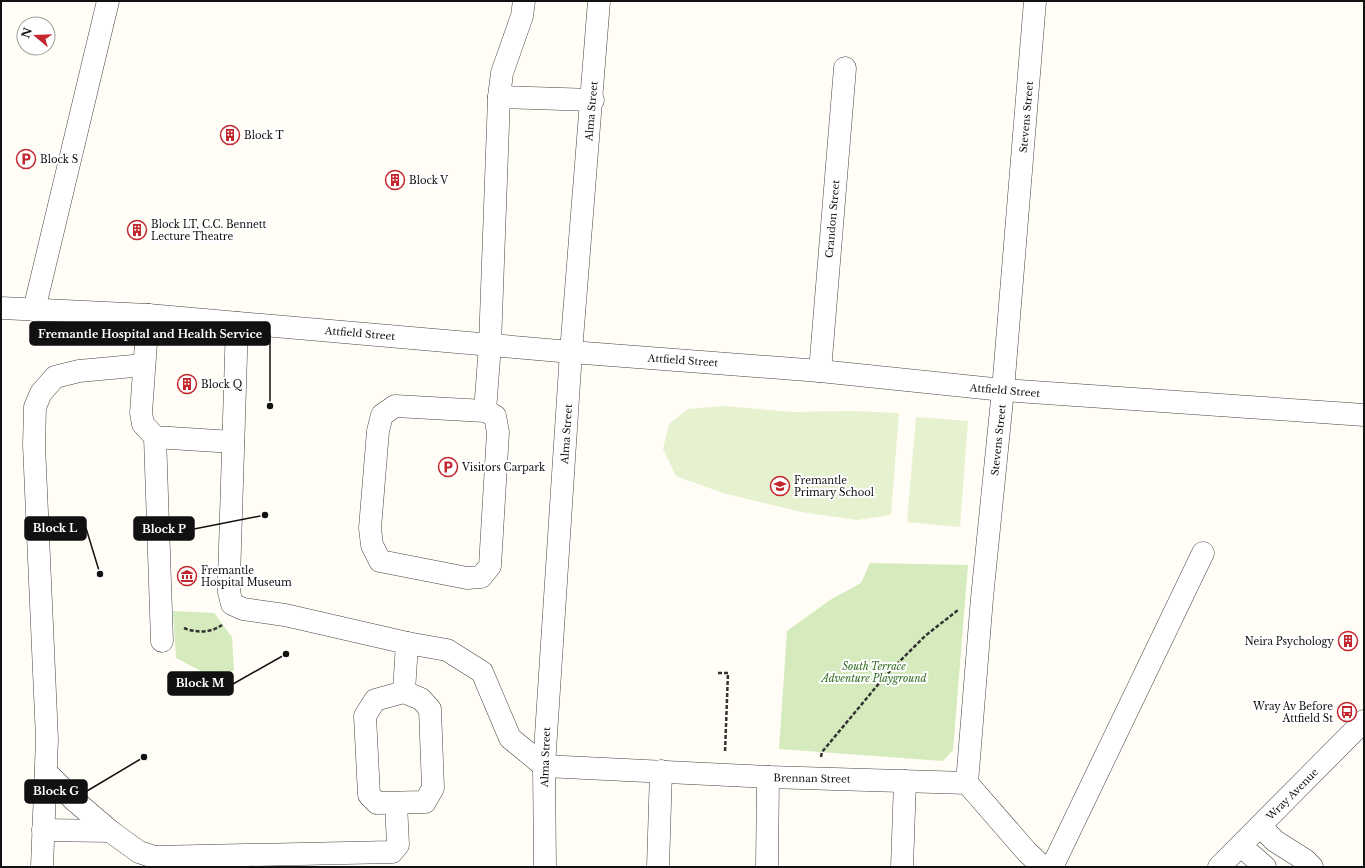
<svg xmlns="http://www.w3.org/2000/svg" width="1365" height="868" font-family="'Libre Baskerville',serif">
<style>
.green{fill:#d5ebbd}
.pitch{fill:#e6f2cf}
.lines{fill:none;stroke-linecap:round;stroke-linejoin:round}
.minor-casing{stroke:#444;stroke-width:23}
.path{stroke:#333;stroke-width:2.5;stroke-dasharray:4 2;stroke-linecap:butt}
.minor{stroke:#fff;stroke-width:22}
.labels{text-anchor:middle;stroke-width:4;stroke-linejoin:round;paint-order:stroke}
.street-label{font-size:10px;fill:#111;stroke:#fff}
.poi-label{font-size:10px;fill:#111;stroke:#fff;text-anchor:start}
.park-label{font-size:10px;font-style:italic;fill:#2f6b1f;stroke:#fff}
.leader{fill:none;stroke:#111;stroke-width:1.5}
.callout-dot{fill:#111;stroke:#fff;stroke-width:1.5}
.callout{fill:#111;stroke:#111;stroke-width:1.5}
.callout-label{font-size:11px;text-anchor:middle;font-weight:bold;fill:#fff}
</style>
<rect width="100%" height="100%" fill="#fffdf5"/>
<g class="green">
<path d="M870 563 968 565 953 750 943 761 779 749 787 631 830 600 861 583Z"/>
<path d="M173 611 214 613 232 637 234 671 203 672 176 658Z"/>
</g>
<g class="pitch">
<path d="M723 406 792 412 851 411 899 413 891 515 857 520 801 512 723 493 676 476 663 449 669 424 688 409Z"/>
<path d="M916 417 968 421 960 527 907 522Z"/>
</g>
<g class="lines">
<defs>
<g id="minor">
<path d="M499 97 593 100"/>
<path d="M1 308 148 315 571 352 820 371 1003 390 1364 415"/>
<path d="M34 310 108 1"/>
<path d="M148 315 141 413 143 424 155 437 233 442"/>
<path d="M237 323 229 579V592L232 604 243 609 285 615 407 643 447 650 482 672 510 738 544 766 768 777 967 783 1027 852 1043 867"/>
<path d="M820 371 845 68"/>
<path d="M395 406 485 411 495 416 498 432 490 566 481 577 467 578 380 561 372 545 370 528 378 431 382 415Z"/>
<path d="M485 411 490 345 499 97 502 73 522 16 524 1"/>
<path d="M155 437 162 641"/>
<path d="M404 692 421 699 430 709 433 788 425 802 377 803 369 795 365 716 375 700Z"/>
<path d="M404 692 407 643"/>
<path d="M46 772 74 800 110 831 139 852 154 857 392 852 398 845 396 803"/>
<path d="M967 783 982 598 1003 390 1035 1"/>
<path d="M1260 826 1275 841 1305 860 1312 867"/>
<path d="M43 830 110 831"/>
<path d="M1241 846 1265 867"/>
<path d="M42 867 47 739 34 445 35 407 41 393 55 377 79 371 144 365"/>
<path d="M545 867 544 766 571 352 599 1"/>
<path d="M658 867 661 771"/>
<path d="M767 867 768 777"/>
<path d="M902 867 905 781"/>
<path d="M1049 867 1055 861 1203 553"/>
<path d="M1219 867 1364 721"/>
</g>
</defs>
<use href="#minor" class="minor-casing"/>
<g class="path">
<path d="M184 628C196 633 211 633 222 625"/>
<path d="M718 673H728L725 752"/>
<path d="M821 757 822 752 886 675 925 636 958 610"/>
</g>
<use href="#minor" class="minor"/>
</g>
<defs>
<symbol id="building-ring" viewBox="-11 -11 22 22"><circle r="9.5" fill="#fff" stroke="#c4262e" stroke-width="1.5"/><path d="M-4-6H4V6H1V3H-1V6H-4ZM-2.5-4.3h1.7v1.8h-1.7ZM.8-4.3h1.7v1.8H.8ZM-2.5-1h1.7V.8h-1.7ZM.8-1h1.7V.8H.8Z" fill="#c4262e"/></symbol>
<symbol id="parking-ring" viewBox="-11 -11 22 22"><circle r="9.5" fill="#fff" stroke="#c4262e" stroke-width="1.5"/><path d="M-3.5-5.5H1a3.5 3.5 0 0 1 0 7H-1V5.5H-3.5ZM-1-3.4V-.6H.8a1.4 1.4 0 0 0 0-2.8Z" fill="#c4262e"/></symbol>
<symbol id="school-ring" viewBox="-11 -11 22 22"><circle r="9.5" fill="#fff" stroke="#c4262e" stroke-width="1.5"/><path d="M0-5L7-2L0 1L-7-2ZM-4 1L0 2.5L4 1V4Q0 6-4 4Z" fill="#c4262e"/></symbol>
<symbol id="museum-ring" viewBox="-11 -11 22 22"><circle r="9.5" fill="#fff" stroke="#c4262e" stroke-width="1.5"/><path d="M0-6L6-3V-2H-6V-3ZM-5-1h2V3h-2ZM-1-1h2V3h-2ZM3-1h2V3H3ZM-6 4H6V6H-6Z" fill="#c4262e"/></symbol>
<symbol id="bus-ring" viewBox="-11 -11 22 22"><circle r="9.5" fill="#fff" stroke="#c4262e" stroke-width="1.5"/><path d="M-5-6H5V4H4V6H2V4H-2V6H-4V4H-5ZM-3.5-4V0h7V-4ZM-3.5 1.2v1.5H-2V1.2ZM2 1.2v1.5H3.5V1.2Z" fill="#c4262e"/></symbol>
</defs>
<g fill-rule="evenodd">
<use href="#building-ring" x="219" y="124" width="22" height="22"/>
<use href="#parking-ring" x="15" y="148" width="22" height="22"/>
<use href="#building-ring" x="384" y="169" width="22" height="22"/>
<use href="#building-ring" x="126" y="219" width="22" height="22"/>
<use href="#building-ring" x="176" y="373" width="22" height="22"/>
<use href="#parking-ring" x="437" y="456" width="22" height="22"/>
<use href="#school-ring" x="769" y="475" width="22" height="22"/>
<use href="#museum-ring" x="176" y="565" width="22" height="22"/>
<use href="#building-ring" x="1337" y="630" width="22" height="22"/>
<use href="#bus-ring" x="1336" y="701" width="22" height="22"/>
</g>
<g class="labels">
<g class="street-label">
<text transform="translate(591 111) rotate(-85)" y="4">Alma Street</text>
<text transform="translate(1026 117) rotate(-85)" y="4">Stevens Street</text>
<text transform="translate(832 219) rotate(-85)" y="4">Crandon Street</text>
<text transform="translate(360 333) rotate(5)" y="4">Attfield Street</text>
<text transform="translate(683 360) rotate(4)" y="4">Attfield Street</text>
<text transform="translate(1005 390) rotate(5)" y="4">Attfield Street</text>
<text transform="translate(566 434) rotate(-86)" y="4">Alma Street</text>
<text transform="translate(998 440) rotate(-84)" y="4">Stevens Street</text>
<text transform="translate(545 757) rotate(-88)" y="4">Alma Street</text>
<text transform="translate(812 778) rotate(1)" y="4">Brennan Street</text>
<text transform="translate(1292 794) rotate(-45)" y="4">Wray Avenue</text>
</g>
<g class="poi-label">
<text x="244" y="139">Block T</text>
<text x="40" y="163">Block S</text>
<text x="409" y="184">Block V</text>
<text x="151" y="228">Block LT, C.C. Bennett<tspan x="151" dy="12">Lecture Theatre</tspan></text>
<text x="201" y="388">Block Q</text>
<text x="462" y="471">Visitors Carpark</text>
<text x="794" y="484">Fremantle<tspan x="794" dy="12">Primary School</tspan></text>
<text x="201" y="574">Fremantle<tspan x="201" dy="12">Hospital Museum</tspan></text>
<text x="1334" y="645" text-anchor="end">Neira Psychology</text>
<text x="1333" y="710" text-anchor="end">Wray Av Before<tspan x="1333" dy="12">Attfield St</tspan></text>
</g>
<g class="park-label">
<text x="874" y="670">South Terrace<tspan x="874" dy="12">Adventure Playground</tspan></text>
</g>
</g>
<path class="leader" d="M270 406L270 334M100 574L86 528M265 515L194 529M286 654L233 684M144 757L87 791"/>
<g class="callout-dot">
<circle cx="270" cy="406" r="4"/>
<circle cx="100" cy="574" r="4"/>
<circle cx="265" cy="515" r="4"/>
<circle cx="286" cy="654" r="4"/>
<circle cx="144" cy="757" r="4"/>
</g>
<g class="callout">
<rect x="30" y="322" width="240" height="23" rx="4"/>
<rect x="25" y="517" width="61" height="23" rx="4"/>
<rect x="134" y="517" width="60" height="23" rx="4"/>
<rect x="168" y="672" width="65" height="23" rx="4"/>
<rect x="25" y="780" width="62" height="23" rx="4"/>
</g>
<g class="callout-label">
<text x="150" y="338">Fremantle Hospital and Health Service</text>
<text x="55" y="532">Block L</text>
<text x="164" y="533">Block P</text>
<text x="200" y="687">Block M</text>
<text x="56" y="795">Block G</text>
</g>
<rect width="1365" height="868" fill="none" stroke="#111111" stroke-width="4"/>
<g transform="translate(36 36) rotate(289)"><circle r="19" fill="#ffffff" stroke="#a0a0a0"/>
<path d="M0-3L7 15L0 10L-7 15Z" fill="#c4262e"/>
<text y="-6" font-size="11" font-weight="bold" text-anchor="middle" fill="#111111">N</text>
</g>
</svg>
